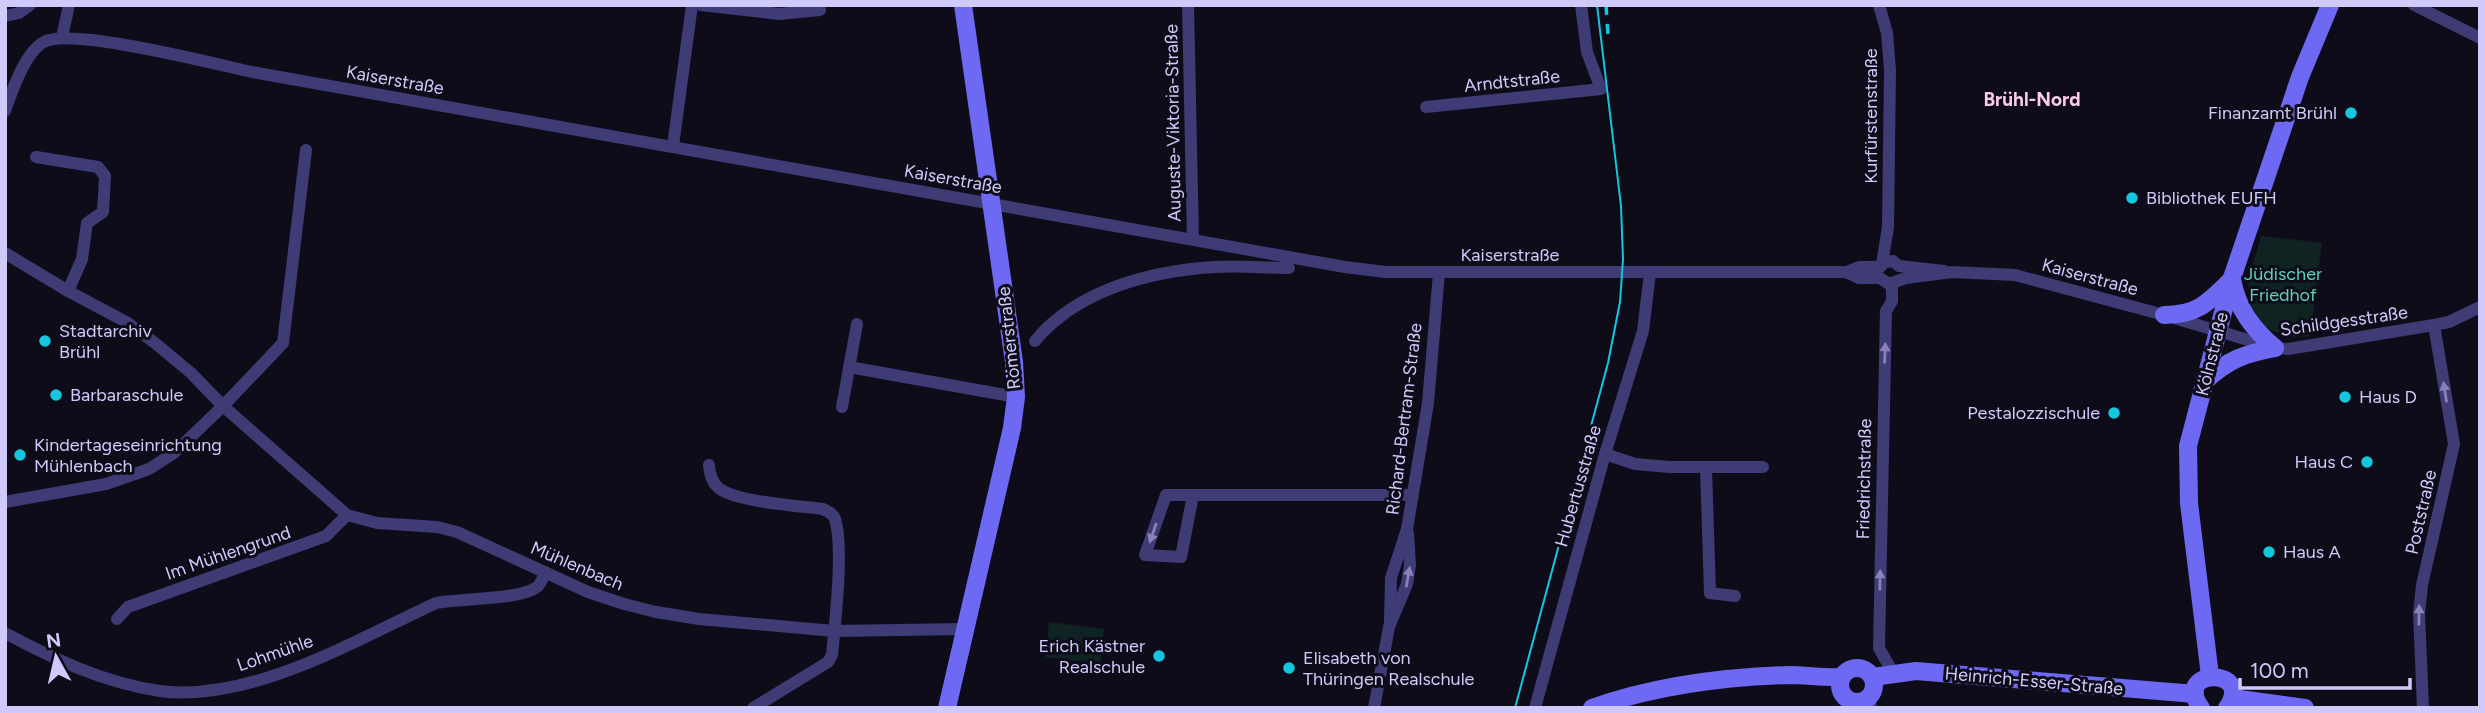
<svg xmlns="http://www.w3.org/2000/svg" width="2485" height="713" font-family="Figtree,sans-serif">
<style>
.green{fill:#102323}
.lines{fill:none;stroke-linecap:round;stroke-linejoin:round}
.street{stroke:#3e3b75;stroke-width:12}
.secondary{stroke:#6e69f2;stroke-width:18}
.tram{stroke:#13c7de;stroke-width:2}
.rail{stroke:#13c7de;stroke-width:3.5;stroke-dasharray:10 9;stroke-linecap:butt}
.oneway{fill:#8782b8}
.poi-dot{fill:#13c7de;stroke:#0f0c1a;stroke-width:2.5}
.labels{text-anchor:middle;stroke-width:6;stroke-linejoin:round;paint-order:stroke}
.street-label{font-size:18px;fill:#d0cafb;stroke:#0f0c1a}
.poi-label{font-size:18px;fill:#d0cafb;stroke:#0f0c1a;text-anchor:start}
.park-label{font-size:18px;fill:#5dd3b7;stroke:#0f0c1a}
.neighbourhood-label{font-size:19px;font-weight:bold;fill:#fbcce9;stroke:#0f0c1a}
</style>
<rect width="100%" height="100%" fill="#0f0c1a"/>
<g class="green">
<path d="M2261 236 2322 243 2310 336C2280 341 2248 325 2248 290 2249 272 2257 253 2261 236Z"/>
<path d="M1049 622 1104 629 1100 664 1045 657Z"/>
</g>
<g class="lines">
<g class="street">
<path d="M701 5 779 14 820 10"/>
<path d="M1188 5 1193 240"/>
<path d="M1879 5 1887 33 1890 70 1888 227 1882 264"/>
<path d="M2414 5 2480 38"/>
<path d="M5 16 19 13 30 5"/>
<path d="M62 37 69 5"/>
<path d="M1426 107 1601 89 1587 52 1581 5"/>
<path d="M5 111C12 91 25 52 44 42 71 27 215 64 252 72L1345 267 1385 272H1846L1859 267H1880"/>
<path d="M673 146 692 5"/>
<path d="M36 157 98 167 105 176 103 212 87 223 82 259 68 291"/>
<path d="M5 253 68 291 128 323 155 343 191 373 223 406 347 515 377 523 437 527 457 532 588 592 624 604 656 612 699 619 834 631 964 629"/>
<path d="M1880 267 1885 262 1893 261 1899 266 1944 271"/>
<path d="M1846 272 1859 278H1880"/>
<path d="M1880 278 1889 284 1906 278 1952 272 2015 275 2164 315 2275 348 2288 349 2434 325 2449 322 2480 307"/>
<path d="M1892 283V301L1886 311 1879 648 1893 673"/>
<path d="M1035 341C1077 290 1150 271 1214 267 1239 265 1264 268 1289 268"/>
<path d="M849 367 1016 397"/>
<path d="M842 407 857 324"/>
<path d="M1605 454 1635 464 1669 467H1763"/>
<path d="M709 465C710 475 712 483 720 489 738 502 799 506 823 509 828 512 833 513 835 519 844 547 835 624 832 655L828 662 753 708"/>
<path d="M1706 468 1710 593 1735 596"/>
<path d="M1193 495 1181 557 1145 555 1166 495H1412"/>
<path d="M5 502 106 484 149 469 174 453 223 406 283 343 306 150"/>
<path d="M117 619 128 607 326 536 347 515"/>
<path d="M1390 622 1391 578 1407 529 1428 403 1439 273"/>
<path d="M5 633C54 659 104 683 160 691 250 703 356 640 436 603 460 598 520 600 537 587 541 584 543 577 545 572"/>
<path d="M1869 698 1871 708"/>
<path d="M1374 708 1389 627 1407 584 1410 565 1408 533"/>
<path d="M1535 708 1605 454 1643 331 1650 273"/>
<path d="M2423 708 2419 614 2422 585 2454 444 2434 325"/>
</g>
<g class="secondary">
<path d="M2232 279C2237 309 2253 329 2275 348"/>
<path d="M2164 315C2197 315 2208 303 2230 281"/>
<path d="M2205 381C2229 359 2244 354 2275 348"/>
<circle cx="1857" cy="685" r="17"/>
<path d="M2210 676 2189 503 2188 446 2232 278 2300 77 2330 5"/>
<path d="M1873 677 1916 671 2195 694"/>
<path d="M2232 698 2305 708"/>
<path d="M947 708 1012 428 1016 397 1014 362 963 5"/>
<path d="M1592 708C1654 686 1723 677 1789 675 1807 675 1824 678 1842 677"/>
<path d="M2201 708C2171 667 2256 667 2227 708"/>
</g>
<path class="tram" d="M1515 708 1608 363 1620 302 1623 259 1621 206 1597 5"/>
<path class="rail" d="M1606 5 1608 35"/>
</g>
<defs><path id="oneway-solid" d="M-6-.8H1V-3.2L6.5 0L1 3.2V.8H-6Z" transform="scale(1.75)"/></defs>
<g class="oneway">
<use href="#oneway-solid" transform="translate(1885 353) rotate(-88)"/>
<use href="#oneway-solid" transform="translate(2445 392) rotate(-99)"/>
<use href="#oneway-solid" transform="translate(1153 533) rotate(109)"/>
<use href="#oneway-solid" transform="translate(1408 577) rotate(-80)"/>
<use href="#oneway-solid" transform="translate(1880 580) rotate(-89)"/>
<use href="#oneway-solid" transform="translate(2419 615) rotate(-89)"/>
</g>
<g class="poi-dot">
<circle cx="2351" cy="113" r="7"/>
<circle cx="2132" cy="198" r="7"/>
<circle cx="45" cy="341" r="7"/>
<circle cx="56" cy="395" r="7"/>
<circle cx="2345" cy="397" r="7"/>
<circle cx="2114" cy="413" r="7"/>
<circle cx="20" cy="455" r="7"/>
<circle cx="2367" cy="462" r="7"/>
<circle cx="2269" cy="552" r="7"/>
<circle cx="1159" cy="656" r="7"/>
<circle cx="1289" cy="668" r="7"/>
</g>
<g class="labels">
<g class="street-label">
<text transform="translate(395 80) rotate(10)" y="6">Kaiserstraße</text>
<text transform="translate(1512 81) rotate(-6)" y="6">Arndtstraße</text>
<text transform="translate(1871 116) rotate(-90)" y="6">Kurfürstenstraße</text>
<text transform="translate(1173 123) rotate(-91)" y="6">Auguste-Viktoria-Straße</text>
<text transform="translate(953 179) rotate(10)" y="6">Kaiserstraße</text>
<text x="1510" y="261">Kaiserstraße</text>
<text transform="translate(2090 277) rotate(15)" y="6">Kaiserstraße</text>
<text transform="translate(2344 321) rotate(-8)" y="6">Schildgesstraße</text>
<text transform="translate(1009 338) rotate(-96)" y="6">Römerstraße</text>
<text transform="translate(2212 354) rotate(-76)" y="6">Kölnstraße</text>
<text transform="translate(1404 419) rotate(-83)" y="6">Richard-Bertram-Straße</text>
<text transform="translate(1864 479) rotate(-89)" y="6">Friedrichstraße</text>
<text transform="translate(1578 486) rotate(-74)" y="6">Hubertusstraße</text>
<text transform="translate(2421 512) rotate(-77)" y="6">Poststraße</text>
<text transform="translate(228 553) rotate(-19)" y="6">Im Mühlengrund</text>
<text transform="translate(577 566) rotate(23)" y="6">Mühlenbach</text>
<text transform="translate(275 653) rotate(-19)" y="6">Lohmühle</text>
<text transform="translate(2034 681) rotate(5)" y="6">Heinrich-Esser-Straße</text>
</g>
<g class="poi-label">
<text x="2337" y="119" text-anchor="end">Finanzamt Brühl</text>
<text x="2146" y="204">Bibliothek EUFH</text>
<text x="59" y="337">Stadtarchiv<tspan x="59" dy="21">Brühl</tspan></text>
<text x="70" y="401">Barbaraschule</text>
<text x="2359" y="403">Haus D</text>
<text x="2100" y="419" text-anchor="end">Pestalozzischule</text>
<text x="34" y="451">Kindertageseinrichtung<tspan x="34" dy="21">Mühlenbach</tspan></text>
<text x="2353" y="468" text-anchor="end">Haus C</text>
<text x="2283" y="558">Haus A</text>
<text x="1145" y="652" text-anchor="end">Erich Kästner<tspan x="1145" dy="21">Realschule</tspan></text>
<text x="1303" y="664">Elisabeth von<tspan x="1303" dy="21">Thüringen Realschule</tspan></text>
</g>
<g class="park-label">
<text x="2283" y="280">Jüdischer<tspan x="2283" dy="21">Friedhof</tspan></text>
</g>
<g class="neighbourhood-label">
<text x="2032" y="106">Brühl-Nord</text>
</g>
</g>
<rect width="2485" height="713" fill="none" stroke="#d0cafb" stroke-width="14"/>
<g transform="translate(56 657) rotate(352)" stroke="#0f0c1a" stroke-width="5" paint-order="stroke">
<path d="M0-5L12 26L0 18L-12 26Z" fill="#d0cafb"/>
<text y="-10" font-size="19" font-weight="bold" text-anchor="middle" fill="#d0cafb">N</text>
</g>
<path d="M2240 678v10h170v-10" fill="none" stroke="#d0cafb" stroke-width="3.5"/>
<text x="2250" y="678" font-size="21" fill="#d0cafb" stroke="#0f0c1a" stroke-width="5" paint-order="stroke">100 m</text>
</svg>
